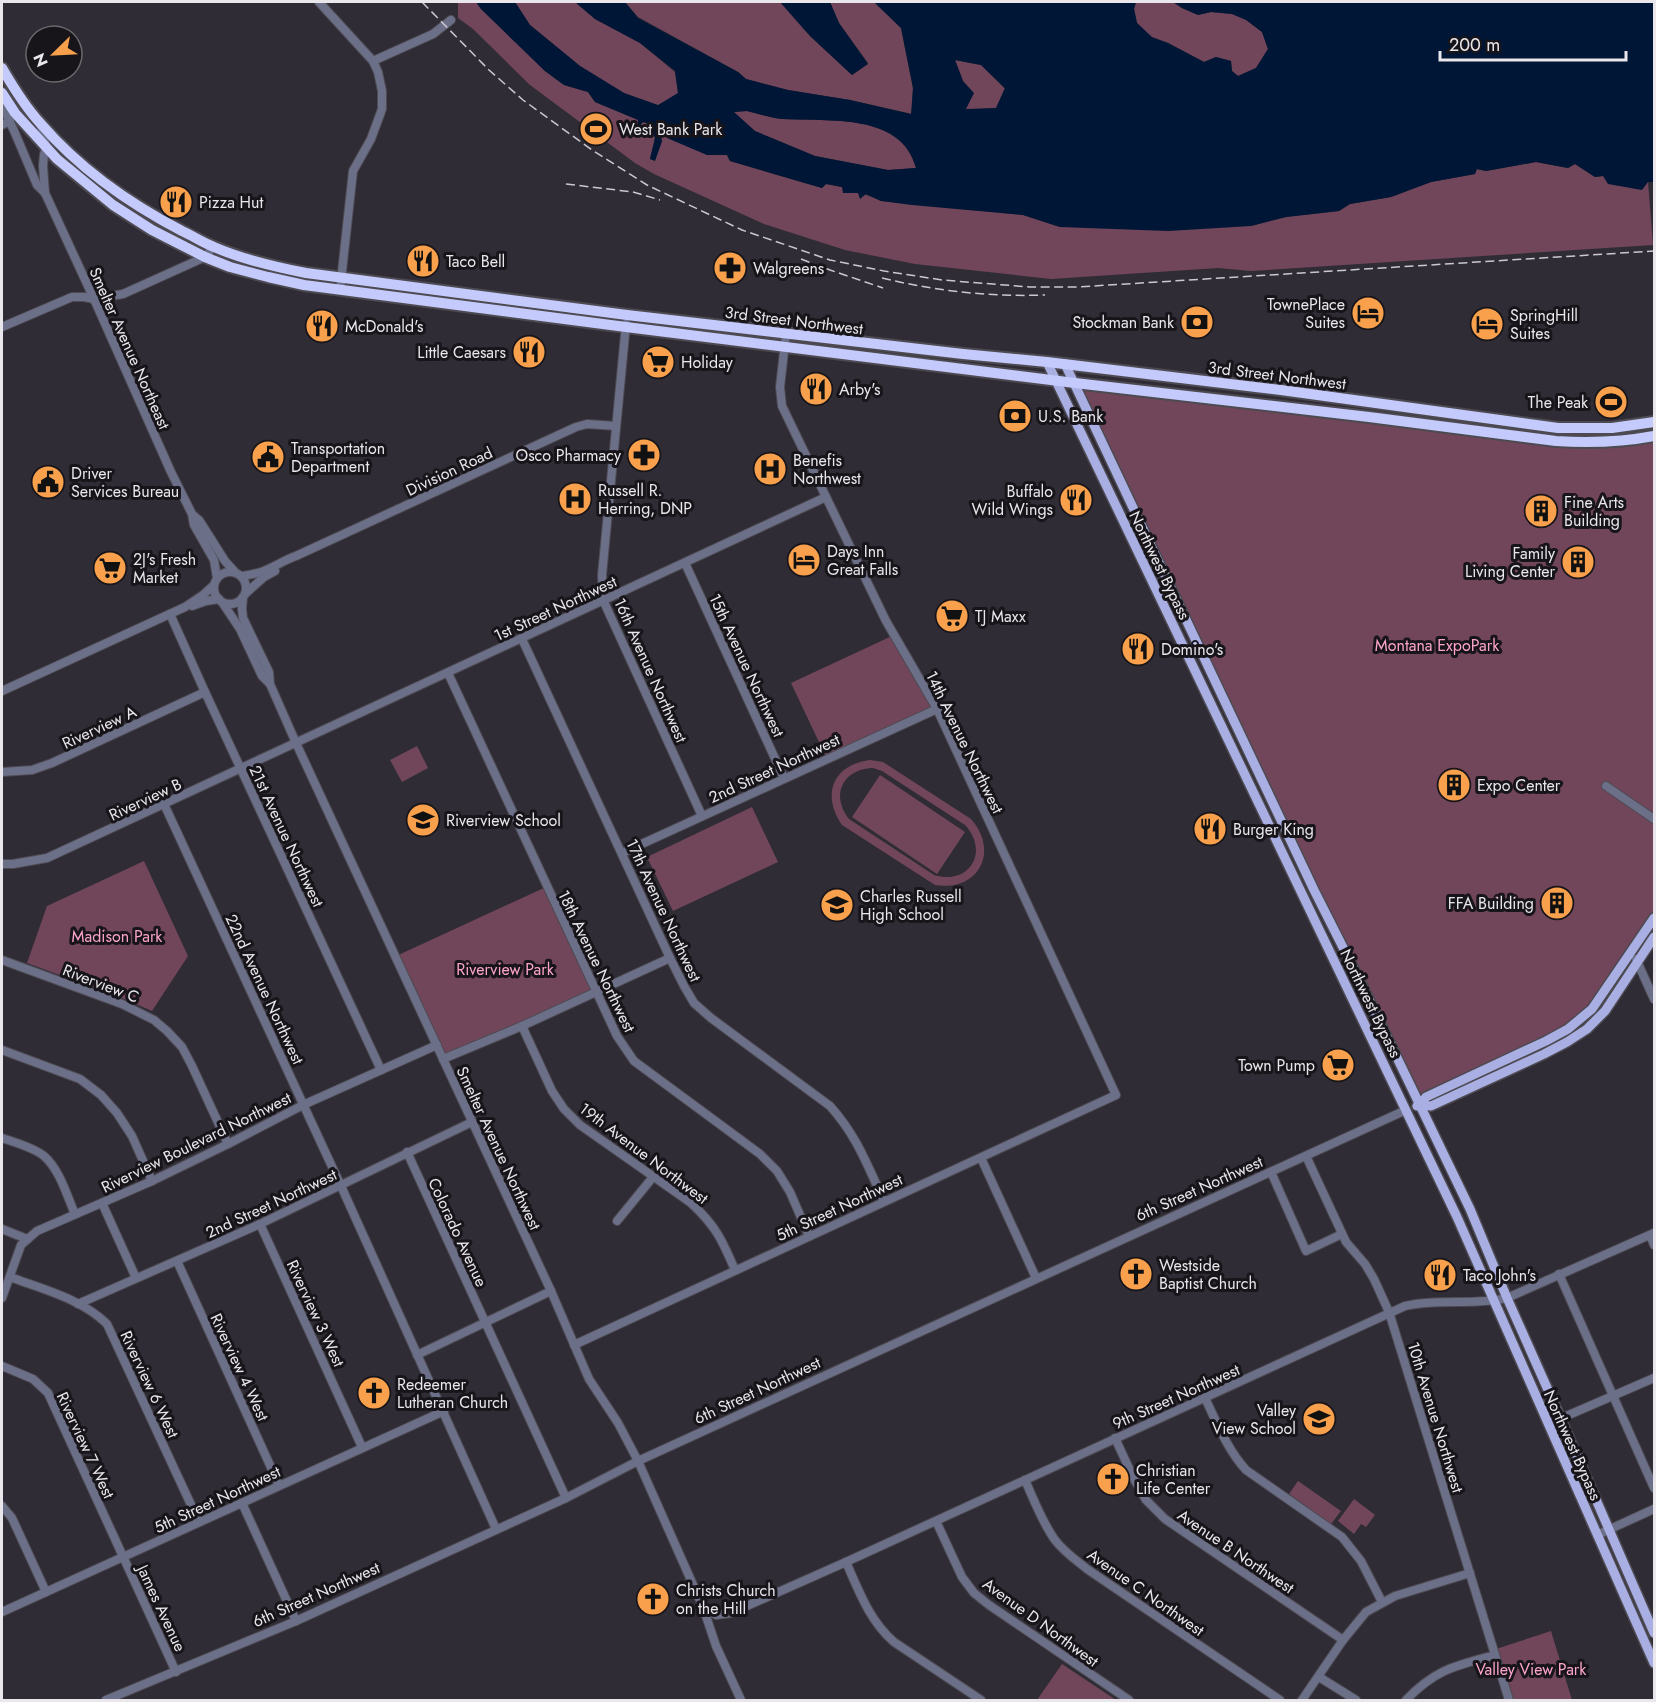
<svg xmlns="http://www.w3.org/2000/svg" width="1656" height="1702" font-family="Jost,sans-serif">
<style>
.green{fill:#71465a;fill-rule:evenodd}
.water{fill:#001636;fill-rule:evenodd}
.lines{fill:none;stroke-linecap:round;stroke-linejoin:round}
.minor-casing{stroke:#4d4a52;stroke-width:10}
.major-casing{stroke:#4d4a52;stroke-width:12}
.highway-casing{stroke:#4d4a52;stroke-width:14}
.minor{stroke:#6c6f88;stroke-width:8}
.major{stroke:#a9afe2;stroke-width:9}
.highway{stroke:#c4cafb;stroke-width:10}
.rail{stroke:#cbc8cf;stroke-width:1.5;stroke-dasharray:9 4.5;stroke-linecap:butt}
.labels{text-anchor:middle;stroke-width:6;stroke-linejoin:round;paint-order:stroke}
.poi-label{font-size:16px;fill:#e9e6ec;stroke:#171519;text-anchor:start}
.street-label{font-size:16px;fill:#e9e6ec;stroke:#171519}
.park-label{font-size:16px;fill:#fda4cd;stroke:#171519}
</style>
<rect width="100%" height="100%" fill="#2f2c35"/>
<g class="green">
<path d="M458 2H476L481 9 545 71 564 85 588 92 595 102 639 120V127L642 122 650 124 655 138 650 159 655 160 662 141 660 134 665 132 707 155H727L730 161 822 188 826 184C845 187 863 193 881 201L1023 215 1060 227 1251 226 1286 217 1339 211 1350 204 1391 197 1431 182 1475 174 1476 169 1486 171 1536 162 1568 168 1575 164 1595 177 1603 176 1648 182 1653 245 1251 271 1218 268 1051 279 915 264 845 250 764 224 654 174 635 163 530 85 473 29 458 18Z"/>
<path d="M515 2H575L595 19 640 43 675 72 678 93 658 106 624 93 580 66 530 25Z"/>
<path d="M625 2H780L810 36 852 75 868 63 839 23 830 2H874L901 28 913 88 912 114 850 100 788 90 746 79 738 72 638 17Z"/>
<path d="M1136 2H1159L1161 3 1173 2 1182 8 1198 15 1211 12 1232 14 1247 20 1262 32 1268 49 1256 68 1238 76 1232 71 1231 61 1216 57 1204 62 1168 43 1152 38 1137 23 1134 9Z"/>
<path d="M955 60 981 65 1005 89 996 108 965 110 963 81Z"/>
<path d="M747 111C759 114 772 118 784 119 829 122 901 112 916 168L888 170 815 156 755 131 733 112Z"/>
<path d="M1075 383 1556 441 1654 436V918L1580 1020 1420 1105Z"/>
<path d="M894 635 937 709 827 759 791 683Z"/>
<path d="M417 746 428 768 402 782 390 760Z"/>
<path d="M870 760 883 762 971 819C1000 852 978 892 935 885L842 825C821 794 833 765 870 760ZM873 768 882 771 965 825C990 852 969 886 934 875L849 819C830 795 843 769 873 768Z"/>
<path d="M880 775 965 832 937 874 852 817Z"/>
<path d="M752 807 778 862 673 911 647 857Z"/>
<path d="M144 861 188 956 152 1011 122 998 27 963 47 906Z"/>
<path d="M546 887 595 993 443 1059 394 957Z"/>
<path d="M1298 1481 1341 1511 1331 1524 1289 1494Z"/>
<path d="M1354 1499 1375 1515 1366 1527 1361 1524 1354 1534 1338 1521Z"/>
<path d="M1551 1631 1572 1700H1509L1493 1650Z"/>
<path d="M1062 1664 1116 1700H1037Z"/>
</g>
<g class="water">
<path d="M476 2H515L530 25 580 66 624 93 658 105 678 93 675 71 640 43 595 19 575 2H625L638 18 738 72 746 79 788 90 850 100 911 114 913 88 901 28 874 2H1136L1134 9 1137 23 1152 37 1168 43 1204 62 1216 57 1231 61 1232 71 1238 76 1256 68 1268 49 1262 32 1246 20 1232 14 1211 12 1198 15 1182 8 1173 2H1654V182H1648L1642 190 1608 184 1603 176 1595 177 1575 164 1568 168 1536 162 1486 171 1477 169 1475 174 1431 182 1391 197 1350 204 1339 211 1286 217 1251 226 1168 231 1060 227 1023 215 912 205 881 201 866 194 860 199 858 193H843L842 187 826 184 822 188 730 161 727 155H707L667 138 665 132 660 134 662 141 655 161 650 159 655 138 650 124 643 122 638 128V120L595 102 588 92 564 85 545 71 481 9ZM955 60 981 65 1005 88 996 108 966 109 974 93 963 81ZM747 111C759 114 771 118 783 119 827 122 902 112 916 168L888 170 815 156 755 131 734 112Z"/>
<path d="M780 2H830L839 23 868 64 852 75 810 36Z"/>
</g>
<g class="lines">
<defs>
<g id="minor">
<path d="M319 2 373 61 378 72 382 91V109L371 139 353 171 340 290"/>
<path d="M373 61 433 34 451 20"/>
<path d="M2 105 15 133 37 185 45 193 94 299 171 472 192 514 194 525 214 560 217 578"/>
<path d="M40 124 47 148 44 154 43 166 45 193"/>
<path d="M2 125 10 121"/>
<path d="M626 324 602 575 603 600 702 816"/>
<path d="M2 327 72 297H84L94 299 123 294 205 257 213 247"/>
<path d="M193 515 199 520 225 561 235 572"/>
<path d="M685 563 784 778"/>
<circle cx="230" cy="588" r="16"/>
<path d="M242 576C248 575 255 574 261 572 273 568 284 560 296 556L576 427 587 424 616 426"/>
<path d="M245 594 264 577 275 571"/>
<path d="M243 597 242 609 243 618 269 672 270 684 296 743 551 1291 589 1379 618 1423 638 1461 702 1605 716 1615 731 1613 846 1562 1405 1306C1438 1298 1473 1306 1507 1298L1654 1233"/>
<path d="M222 602 240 629 262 676 269 683"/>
<path d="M192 606 206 601 219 599"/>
<path d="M170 614 205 692 381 1070"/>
<path d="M522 639 670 958 684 986 694 1003 711 1018 830 1106C857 1136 867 1165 884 1201"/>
<path d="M448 673 617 1036 634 1061 760 1154 777 1171 790 1192 809 1236"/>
<path d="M2 691 185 607 203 595 214 585"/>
<path d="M2 772 32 770 52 763 205 692"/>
<path d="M1606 786 1654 819"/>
<path d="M164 804 341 1186 496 1529"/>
<path d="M622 853 937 709"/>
<path d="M2 864H13L47 858 826 497"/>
<path d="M1636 959 1654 999"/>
<path d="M2 960 122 1004 154 1020 167 1031 182 1047 192 1066 228 1144"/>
<path d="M522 1026 552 1091 564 1109 580 1125 691 1203C716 1226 722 1240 735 1270"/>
<path d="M2 1050 80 1079 101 1095 117 1113 132 1136 152 1181"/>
<path d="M443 1059 522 1026 670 958"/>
<path d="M2 1138C14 1142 35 1148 44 1156 60 1170 67 1196 75 1214"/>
<path d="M407 1152 566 1498"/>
<path d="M1306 1156 1346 1242 1365 1264 1374 1279 1389 1312 1509 1700"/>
<path d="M981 1158 1036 1278"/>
<path d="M1271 1172 1306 1251 1342 1234"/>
<path d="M102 1203 136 1278"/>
<path d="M617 1221 653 1177"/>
<path d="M260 1224 362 1447"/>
<path d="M2 1229 27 1239"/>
<path d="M1650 1235 1654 1245"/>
<path d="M177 1261 279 1485"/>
<path d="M1559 1274 1654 1488"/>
<path d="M10 1277C42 1289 82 1299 107 1324L199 1522"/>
<path d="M2 1298 21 1245 37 1231 152 1181 228 1144 303 1105 437 1045"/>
<path d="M78 1304 260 1224 472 1122"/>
<path d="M574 1345 1116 1095 937 709 886 621 782 406 780 387 786 334"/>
<path d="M417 1355 551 1291"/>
<path d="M2 1366 33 1379 48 1393 176 1672"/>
<path d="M1205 1398C1217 1423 1227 1449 1246 1470L1342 1537 1361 1561 1382 1602"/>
<path d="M1548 1424 1654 1378"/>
<path d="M1115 1438 1133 1477 1146 1500 1165 1519 1343 1640"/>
<path d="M1025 1480C1034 1500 1042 1522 1055 1540 1064 1552 1076 1560 1087 1569L1280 1700"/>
<path d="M242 1503 296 1621"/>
<path d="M2 1506 12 1518 46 1592"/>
<path d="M936 1521 962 1577 974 1593 989 1605 1129 1700"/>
<path d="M1597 1535 1654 1509"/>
<path d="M846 1562C859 1591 869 1620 894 1642L981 1700"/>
<path d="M703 1607 716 1646 741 1700"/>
<path d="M2 1612 444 1411"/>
<path d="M1319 1677 1356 1700"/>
<path d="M106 1700 296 1621 566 1498 638 1461 1406 1110"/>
<path d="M1302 1700 1343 1640 1366 1612 1395 1596 1470 1573"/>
<path d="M1406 1700C1436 1669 1455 1666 1495 1655"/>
</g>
<g id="major">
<path d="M1047 362 1457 1217 1654 1663"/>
<path d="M1065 364 1314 890 1362 985 1470 1209 1507 1298 1561 1419 1654 1633"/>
<path d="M1420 1105 1426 1097 1546 1041 1568 1029 1592 1009 1654 918"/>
<path d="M1417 1106 1420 1105 1431 1106 1544 1054 1567 1042 1587 1029 1605 1011 1654 937"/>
</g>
<g id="highway">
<path d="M2 68C13 87 26 108 41 124 80 169 130 204 182 231 193 236 203 243 214 247 244 260 275 267 306 273L627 315 963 354 1047 362 1281 390 1558 428H1612L1654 422"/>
<path d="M2 93 15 113 57 159 113 205 152 230 205 257 230 267 268 277 304 285 626 327 1075 383 1369 417 1556 441C1589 443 1622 442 1654 436"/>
</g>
</defs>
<use href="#minor" class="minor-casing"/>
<use href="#major" class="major-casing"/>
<use href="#highway" class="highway-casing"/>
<use href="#minor" class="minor"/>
<use href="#major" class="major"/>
<use href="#highway" class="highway"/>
<g class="rail">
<path d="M422 2 489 70 523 100 592 150 647 185 742 230 830 260 884 271 942 280 1030 287H1077L1654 251"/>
<path d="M566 184 633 192 660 200"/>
<path d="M801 259 830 270 883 288"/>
<path d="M882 278C935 291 990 297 1045 295"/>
</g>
</g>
<defs>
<symbol id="stadium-disc" viewBox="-11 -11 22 22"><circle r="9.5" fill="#f9a04c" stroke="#171519"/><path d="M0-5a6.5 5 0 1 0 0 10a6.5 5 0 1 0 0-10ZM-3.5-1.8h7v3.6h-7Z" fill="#111"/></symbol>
<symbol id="restaurant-disc" viewBox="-11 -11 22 22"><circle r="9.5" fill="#f9a04c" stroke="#171519"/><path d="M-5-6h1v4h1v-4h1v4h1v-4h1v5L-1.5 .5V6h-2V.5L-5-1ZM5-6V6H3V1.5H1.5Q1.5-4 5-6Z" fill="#111"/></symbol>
<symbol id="pharmacy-disc" viewBox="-11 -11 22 22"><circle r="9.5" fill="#f9a04c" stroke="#171519"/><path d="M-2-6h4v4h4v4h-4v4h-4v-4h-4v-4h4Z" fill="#111"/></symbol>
<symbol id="hotel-disc" viewBox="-11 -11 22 22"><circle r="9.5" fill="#f9a04c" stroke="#171519"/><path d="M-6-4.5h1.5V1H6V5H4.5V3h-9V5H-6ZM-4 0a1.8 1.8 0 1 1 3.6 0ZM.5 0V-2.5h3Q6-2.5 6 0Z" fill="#111"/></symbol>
<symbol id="bank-disc" viewBox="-11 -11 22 22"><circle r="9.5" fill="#f9a04c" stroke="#171519"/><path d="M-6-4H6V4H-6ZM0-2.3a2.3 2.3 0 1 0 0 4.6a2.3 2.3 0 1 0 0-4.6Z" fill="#111"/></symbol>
<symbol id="supermarket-disc" viewBox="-11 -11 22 22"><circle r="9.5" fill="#f9a04c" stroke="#171519"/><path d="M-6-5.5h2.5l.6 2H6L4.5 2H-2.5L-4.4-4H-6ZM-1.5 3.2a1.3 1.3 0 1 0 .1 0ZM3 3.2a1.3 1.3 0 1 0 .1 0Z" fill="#111"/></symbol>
<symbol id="civic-disc" viewBox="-11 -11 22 22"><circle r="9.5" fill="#f9a04c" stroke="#171519"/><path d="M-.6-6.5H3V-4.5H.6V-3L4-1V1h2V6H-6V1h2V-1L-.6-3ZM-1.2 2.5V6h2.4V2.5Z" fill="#111"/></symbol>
<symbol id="hospital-disc" viewBox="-11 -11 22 22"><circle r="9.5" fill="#f9a04c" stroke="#171519"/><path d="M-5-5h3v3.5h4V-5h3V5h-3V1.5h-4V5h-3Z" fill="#111"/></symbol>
<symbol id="building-disc" viewBox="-11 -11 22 22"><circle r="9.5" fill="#f9a04c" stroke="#171519"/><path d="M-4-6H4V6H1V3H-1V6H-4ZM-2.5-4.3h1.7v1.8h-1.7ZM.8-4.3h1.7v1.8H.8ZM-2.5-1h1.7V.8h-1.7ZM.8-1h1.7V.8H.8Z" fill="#111"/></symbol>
<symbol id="school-disc" viewBox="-11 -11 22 22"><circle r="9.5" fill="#f9a04c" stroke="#171519"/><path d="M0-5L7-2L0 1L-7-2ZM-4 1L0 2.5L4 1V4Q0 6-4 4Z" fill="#111"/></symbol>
<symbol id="church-disc" viewBox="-11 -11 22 22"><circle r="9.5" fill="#f9a04c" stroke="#171519"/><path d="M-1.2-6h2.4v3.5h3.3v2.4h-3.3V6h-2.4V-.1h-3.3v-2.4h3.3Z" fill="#111"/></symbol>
</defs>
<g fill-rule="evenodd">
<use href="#stadium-disc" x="577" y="110" width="38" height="38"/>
<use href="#restaurant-disc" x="157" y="183" width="38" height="38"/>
<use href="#restaurant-disc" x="404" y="242" width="38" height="38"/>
<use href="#pharmacy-disc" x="711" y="249" width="38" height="38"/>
<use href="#hotel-disc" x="1349" y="294" width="38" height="38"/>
<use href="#bank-disc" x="1178" y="303" width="38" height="38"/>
<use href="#hotel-disc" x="1468" y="305" width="38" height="38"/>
<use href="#restaurant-disc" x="303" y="307" width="38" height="38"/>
<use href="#restaurant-disc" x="510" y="333" width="38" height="38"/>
<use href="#supermarket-disc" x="639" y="343" width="38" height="38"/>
<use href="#restaurant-disc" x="797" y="370" width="38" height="38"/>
<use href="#stadium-disc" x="1592" y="383" width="38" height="38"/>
<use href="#bank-disc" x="996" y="397" width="38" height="38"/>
<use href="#pharmacy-disc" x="625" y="436" width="38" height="38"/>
<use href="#civic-disc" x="249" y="438" width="38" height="38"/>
<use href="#hospital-disc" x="751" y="450" width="38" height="38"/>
<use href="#civic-disc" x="29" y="463" width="38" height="38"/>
<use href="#hospital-disc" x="556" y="480" width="38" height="38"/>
<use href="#restaurant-disc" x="1057" y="481" width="38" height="38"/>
<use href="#building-disc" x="1522" y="492" width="38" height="38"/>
<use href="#hotel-disc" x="785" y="541" width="38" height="38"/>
<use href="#building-disc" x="1559" y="543" width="38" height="38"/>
<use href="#supermarket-disc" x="91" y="549" width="38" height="38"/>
<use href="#supermarket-disc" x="933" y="597" width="38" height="38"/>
<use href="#restaurant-disc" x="1119" y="630" width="38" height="38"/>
<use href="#building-disc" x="1435" y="766" width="38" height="38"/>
<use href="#school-disc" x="404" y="801" width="38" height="38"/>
<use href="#restaurant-disc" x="1191" y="810" width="38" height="38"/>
<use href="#building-disc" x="1538" y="884" width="38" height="38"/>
<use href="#school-disc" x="818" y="886" width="38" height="38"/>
<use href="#supermarket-disc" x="1319" y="1046" width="38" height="38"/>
<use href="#church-disc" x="1117" y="1255" width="38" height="38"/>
<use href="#restaurant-disc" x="1421" y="1256" width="38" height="38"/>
<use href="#church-disc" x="355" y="1374" width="38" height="38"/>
<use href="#school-disc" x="1300" y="1400" width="38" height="38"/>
<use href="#church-disc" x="1094" y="1460" width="38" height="38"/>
<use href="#church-disc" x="634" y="1580" width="38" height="38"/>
</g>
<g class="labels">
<g class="poi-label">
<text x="619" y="135">West Bank Park</text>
<text x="199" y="208">Pizza Hut</text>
<text x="446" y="267">Taco Bell</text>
<text x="753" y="274">Walgreens</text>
<text x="1345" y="310" text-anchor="end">TownePlace<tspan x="1345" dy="18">Suites</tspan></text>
<text x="1510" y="321">SpringHill<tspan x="1510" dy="18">Suites</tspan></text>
<text x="1174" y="328" text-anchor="end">Stockman Bank</text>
<text x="345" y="332">McDonald's</text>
<text x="506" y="358" text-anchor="end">Little Caesars</text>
<text x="681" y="368">Holiday</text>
<text x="839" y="395">Arby's</text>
<text x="1588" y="408" text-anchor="end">The Peak</text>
<text x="1038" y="422">U.S. Bank</text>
<text x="291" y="454">Transportation<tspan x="291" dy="18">Department</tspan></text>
<text x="621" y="461" text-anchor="end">Osco Pharmacy</text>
<text x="793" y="466">Benefis<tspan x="793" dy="18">Northwest</tspan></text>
<text x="71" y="479">Driver<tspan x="71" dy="18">Services Bureau</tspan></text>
<text x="598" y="496">Russell R.<tspan x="598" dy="18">Herring, DNP</tspan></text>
<text x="1053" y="497" text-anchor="end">Buffalo<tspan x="1053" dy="18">Wild Wings</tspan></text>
<text x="1564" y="508">Fine Arts<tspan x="1564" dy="18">Building</tspan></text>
<text x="827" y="557">Days Inn<tspan x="827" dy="18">Great Falls</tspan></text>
<text x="1555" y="559" text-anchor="end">Family<tspan x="1555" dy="18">Living Center</tspan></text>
<text x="133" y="565">2J's Fresh<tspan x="133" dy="18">Market</tspan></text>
<text x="975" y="622">TJ Maxx</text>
<text x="1161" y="655">Domino's</text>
<text x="1477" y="791">Expo Center</text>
<text x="446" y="826">Riverview School</text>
<text x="1233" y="835">Burger King</text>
<text x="860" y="902">Charles Russell<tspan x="860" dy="18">High School</tspan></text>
<text x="1534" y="909" text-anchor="end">FFA Building</text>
<text x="1315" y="1071" text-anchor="end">Town Pump</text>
<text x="1159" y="1271">Westside<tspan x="1159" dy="18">Baptist Church</tspan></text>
<text x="1463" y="1281">Taco John's</text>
<text x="397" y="1390">Redeemer<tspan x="397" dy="18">Lutheran Church</tspan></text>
<text x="1296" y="1416" text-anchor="end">Valley<tspan x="1296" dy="18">View School</tspan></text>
<text x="1136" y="1476">Christian<tspan x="1136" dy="18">Life Center</tspan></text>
<text x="676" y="1596">Christs Church<tspan x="676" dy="18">on the Hill</tspan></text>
</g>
<g class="street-label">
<text transform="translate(794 320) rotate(7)" y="6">3rd Street Northwest</text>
<text transform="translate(130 348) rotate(66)" y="6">Smelter Avenue Northeast</text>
<text transform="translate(1277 375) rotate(7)" y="6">3rd Street Northwest</text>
<text transform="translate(449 471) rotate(-25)" y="6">Division Road</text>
<text transform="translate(1160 565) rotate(64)" y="6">Northwest Bypass</text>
<text transform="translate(555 608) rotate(-25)" y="6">1st Street Northwest</text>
<text transform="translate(747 665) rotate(65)" y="6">15th Avenue Northwest</text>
<text transform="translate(651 670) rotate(66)" y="6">16th Avenue Northwest</text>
<text transform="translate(99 727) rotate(-25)" y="6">Riverview A</text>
<text transform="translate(965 742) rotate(64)" y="6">14th Avenue Northwest</text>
<text transform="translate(774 768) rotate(-25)" y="6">2nd Street Northwest</text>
<text transform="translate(145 799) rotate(-25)" y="6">Riverview B</text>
<text transform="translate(287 836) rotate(65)" y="6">21st Avenue Northwest</text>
<text transform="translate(664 910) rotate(65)" y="6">17th Avenue Northwest</text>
<text transform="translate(597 961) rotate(64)" y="6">18th Avenue Northwest</text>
<text transform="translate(101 983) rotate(21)" y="6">Riverview C</text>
<text transform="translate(265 989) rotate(65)" y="6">22nd Avenue Northwest</text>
<text transform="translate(1371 1003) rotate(64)" y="6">Northwest Bypass</text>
<text transform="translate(196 1142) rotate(-26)" y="6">Riverview Boulevard Northwest</text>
<text transform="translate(499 1148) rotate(65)" y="6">Smelter Avenue Northwest</text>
<text transform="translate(644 1153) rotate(37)" y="6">19th Avenue Northwest</text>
<text transform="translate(1199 1188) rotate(-24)" y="6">6th Street Northwest</text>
<text transform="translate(271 1203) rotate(-25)" y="6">2nd Street Northwest</text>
<text transform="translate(839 1207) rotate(-25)" y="6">5th Street Northwest</text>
<text transform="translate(458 1232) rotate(65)" y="6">Colorado Avenue</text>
<text transform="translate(316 1313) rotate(65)" y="6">Riverview 3 West</text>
<text transform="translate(240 1367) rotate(65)" y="6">Riverview 4 West</text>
<text transform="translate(150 1384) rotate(65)" y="6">Riverview 6 West</text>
<text transform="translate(757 1390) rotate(-25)" y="6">6th Street Northwest</text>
<text transform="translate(1176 1396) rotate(-24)" y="6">9th Street Northwest</text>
<text transform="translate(1436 1417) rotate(73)" y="6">10th Avenue Northwest</text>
<text transform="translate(86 1445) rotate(65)" y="6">Riverview 7 West</text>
<text transform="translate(1573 1445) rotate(66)" y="6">Northwest Bypass</text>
<text transform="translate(217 1499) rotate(-25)" y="6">5th Street Northwest</text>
<text transform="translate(1236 1551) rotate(34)" y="6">Avenue B Northwest</text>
<text transform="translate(1146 1592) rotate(35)" y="6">Avenue C Northwest</text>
<text transform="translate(316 1594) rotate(-24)" y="6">6th Street Northwest</text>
<text transform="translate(162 1608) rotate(65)" y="6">James Avenue</text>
<text transform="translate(1041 1622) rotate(36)" y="6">Avenue D Northwest</text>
</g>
<g class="park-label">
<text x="1437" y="651">Montana ExpoPark</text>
<text x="117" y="942">Madison Park</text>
<text x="505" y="975">Riverview Park</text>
<text x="1531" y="1675">Valley View Park</text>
</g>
</g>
<rect width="1656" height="1702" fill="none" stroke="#e9e6ec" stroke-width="6"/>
<g transform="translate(54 54) rotate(246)"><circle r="28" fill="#171519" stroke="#6b696d" stroke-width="1.5"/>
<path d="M0-4.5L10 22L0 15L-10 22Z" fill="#f9a04c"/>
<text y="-9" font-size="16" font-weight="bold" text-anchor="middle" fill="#e9e6ec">N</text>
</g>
<path d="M1440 51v9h186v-9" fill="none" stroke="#e9e6ec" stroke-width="3"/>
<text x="1449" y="51" font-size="18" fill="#e9e6ec" stroke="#171519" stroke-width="4.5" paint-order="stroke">200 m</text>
</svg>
